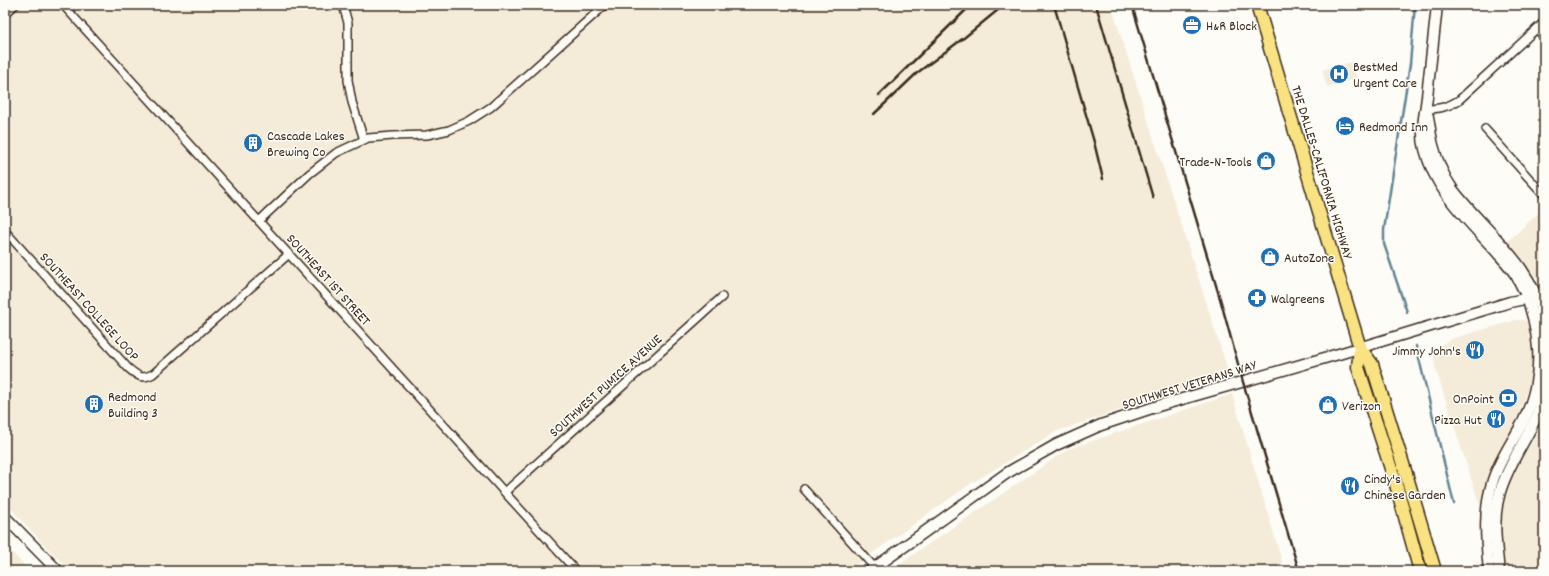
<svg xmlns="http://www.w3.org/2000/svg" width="1549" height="576" font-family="Dekko,sans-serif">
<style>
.built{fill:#f4ecd9}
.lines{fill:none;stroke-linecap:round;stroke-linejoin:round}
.stream{stroke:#648692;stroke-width:2.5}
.minor-casing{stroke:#3b2a1e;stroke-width:10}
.secondary-casing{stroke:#3b2a1e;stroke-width:13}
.trunk-casing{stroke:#3b2a1e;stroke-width:15}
.minor{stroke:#fdfcf7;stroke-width:7}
.secondary{stroke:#fdfcf7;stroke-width:10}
.trunk{stroke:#f8e281;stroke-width:12}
.rail{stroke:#3b2a1e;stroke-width:2.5}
.labels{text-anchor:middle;stroke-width:3;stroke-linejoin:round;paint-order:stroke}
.poi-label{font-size:14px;fill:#3b2a1e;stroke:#fdfcf7;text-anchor:start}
.street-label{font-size:14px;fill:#3b2a1e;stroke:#fdfcf7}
</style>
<rect width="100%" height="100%" fill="#fdfcf7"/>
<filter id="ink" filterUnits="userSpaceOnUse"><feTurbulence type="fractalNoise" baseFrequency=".025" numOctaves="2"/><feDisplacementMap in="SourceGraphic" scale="8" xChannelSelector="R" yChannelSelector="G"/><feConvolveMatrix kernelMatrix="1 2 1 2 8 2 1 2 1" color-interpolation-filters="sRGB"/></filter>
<g filter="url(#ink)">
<g class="built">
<path d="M5 5H1111L1229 374 1057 431 972 483 847 571H71L44 545 5 502Z"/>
<path d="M1352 62 1357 78 1327 87 1322 70Z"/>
<path d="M1544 208V279L1540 280 1534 276 1507 242Z"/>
<path d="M1516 320H1523L1527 322 1531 333 1532 346V369L1528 387 1519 414 1486 480 1480 506 1435 367 1434 359 1435 352 1441 345 1451 339Z"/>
<path d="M1232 394 1285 571H889L1068 449Z"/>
<path d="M1544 419V571H1505L1501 538V512L1507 488 1520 461 1539 430Z"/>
<path d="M5 544 29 571H5Z"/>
</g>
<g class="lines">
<g class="stream">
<path d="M1407 312 1384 244V230L1410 64 1415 5"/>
<path d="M1416 346 1454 504"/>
</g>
<defs>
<g id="minor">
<path d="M63 5 576 571"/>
<path d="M343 5 348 23V80L352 102 364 140"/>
<path d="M5 14 15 5"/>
<path d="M1537 29 1544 37"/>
<path d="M1426 109C1439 109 1448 107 1459 100L1544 22"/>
<path d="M1485 129 1544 195"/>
<path d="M259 221 309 174 336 153 368 138 393 136 427 135 449 130 469 121 491 107 605 5"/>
<path d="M5 231 128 368C138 376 141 380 153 374L289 254"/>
<path d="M804 489 874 567"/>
<path d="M505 492 722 297"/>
</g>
<g id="secondary">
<path d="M1437 5C1434 36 1430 66 1427 97 1425 115 1420 131 1425 149 1435 190 1466 218 1494 249 1502 258 1511 267 1517 277 1529 298 1536 324 1538 348 1540 373 1534 400 1523 422 1513 441 1500 459 1493 480 1483 510 1486 540 1489 571"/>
<path d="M1427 113C1430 123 1430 135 1433 145 1437 161 1444 177 1453 190 1486 233 1533 264 1544 321"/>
<path d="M5 517 58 571"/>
<path d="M870 571 1007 473 1056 445 1101 425 1158 406 1342 353 1510 302 1544 295"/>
<path d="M1499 571C1496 544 1492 518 1500 492 1508 464 1526 441 1537 415 1540 407 1542 397 1544 388"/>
</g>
<g id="trunk">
<path d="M1257 5 1360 348 1372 364 1407 477 1435 571"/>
<path d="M1360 348 1358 367 1395 481 1420 571"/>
</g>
</defs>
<use href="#minor" class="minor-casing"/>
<use href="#secondary" class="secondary-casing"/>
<use href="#trunk" class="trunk-casing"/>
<use href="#minor" class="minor"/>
<use href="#secondary" class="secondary"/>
<use href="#trunk" class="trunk"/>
<g class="rail">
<path d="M1054 5 1094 142 1103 179"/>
<path d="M1096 5 1153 198"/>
<path d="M1132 5 1221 302 1243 382 1299 571"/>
<path d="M879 95 971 5"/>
<path d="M874 114 917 73 965 37 1004 5"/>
</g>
</g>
</g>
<defs>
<symbol id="office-disc" viewBox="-11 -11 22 22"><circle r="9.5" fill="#1f6fb2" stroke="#fdfcf7"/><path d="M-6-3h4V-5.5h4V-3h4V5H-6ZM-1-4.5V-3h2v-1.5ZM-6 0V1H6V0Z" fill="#fff"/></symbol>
<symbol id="hospital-disc" viewBox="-11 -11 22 22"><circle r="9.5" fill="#1f6fb2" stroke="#fdfcf7"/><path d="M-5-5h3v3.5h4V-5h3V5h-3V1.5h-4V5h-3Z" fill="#fff"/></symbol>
<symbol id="hotel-disc" viewBox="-11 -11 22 22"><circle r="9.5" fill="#1f6fb2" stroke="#fdfcf7"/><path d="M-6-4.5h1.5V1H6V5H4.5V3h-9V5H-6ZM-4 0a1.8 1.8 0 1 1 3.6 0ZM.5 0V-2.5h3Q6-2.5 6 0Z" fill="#fff"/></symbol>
<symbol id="building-disc" viewBox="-11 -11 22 22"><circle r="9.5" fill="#1f6fb2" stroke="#fdfcf7"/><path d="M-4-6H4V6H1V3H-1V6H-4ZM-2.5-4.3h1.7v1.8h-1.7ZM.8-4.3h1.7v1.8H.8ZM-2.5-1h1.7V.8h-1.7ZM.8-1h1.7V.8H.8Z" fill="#fff"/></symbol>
<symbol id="shop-disc" viewBox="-11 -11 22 22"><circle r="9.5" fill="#1f6fb2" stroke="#fdfcf7"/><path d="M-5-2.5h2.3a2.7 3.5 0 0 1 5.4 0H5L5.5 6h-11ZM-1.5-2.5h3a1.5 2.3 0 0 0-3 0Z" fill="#fff"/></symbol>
<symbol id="pharmacy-disc" viewBox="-11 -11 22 22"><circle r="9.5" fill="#1f6fb2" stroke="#fdfcf7"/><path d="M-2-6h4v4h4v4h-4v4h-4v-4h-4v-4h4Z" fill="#fff"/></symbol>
<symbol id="restaurant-disc" viewBox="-11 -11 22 22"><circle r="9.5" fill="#1f6fb2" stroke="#fdfcf7"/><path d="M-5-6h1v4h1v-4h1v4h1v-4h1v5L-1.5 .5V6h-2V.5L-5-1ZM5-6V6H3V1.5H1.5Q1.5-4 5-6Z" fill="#fff"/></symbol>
<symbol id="bank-disc" viewBox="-11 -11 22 22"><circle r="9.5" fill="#1f6fb2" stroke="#fdfcf7"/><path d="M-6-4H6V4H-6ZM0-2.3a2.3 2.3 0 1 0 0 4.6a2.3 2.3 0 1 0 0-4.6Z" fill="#fff"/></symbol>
</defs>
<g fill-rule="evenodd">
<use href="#office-disc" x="1181" y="14" width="22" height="22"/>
<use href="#hospital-disc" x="1328" y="63" width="22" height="22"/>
<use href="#hotel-disc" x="1334" y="115" width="22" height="22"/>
<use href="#building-disc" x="242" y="132" width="22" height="22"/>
<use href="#shop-disc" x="1255" y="150" width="22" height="22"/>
<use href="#shop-disc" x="1259" y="246" width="22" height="22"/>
<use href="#pharmacy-disc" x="1246" y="287" width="22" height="22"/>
<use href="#restaurant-disc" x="1464" y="339" width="22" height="22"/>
<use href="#bank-disc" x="1497" y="387" width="22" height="22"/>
<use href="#building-disc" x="83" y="393" width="22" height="22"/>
<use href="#shop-disc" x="1317" y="394" width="22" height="22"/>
<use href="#restaurant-disc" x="1485" y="408" width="22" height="22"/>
<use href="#restaurant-disc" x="1339" y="475" width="22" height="22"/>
</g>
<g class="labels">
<g class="poi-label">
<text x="1206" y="30">H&amp;R Block</text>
<text x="1353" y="71">BestMed<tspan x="1353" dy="16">Urgent Care</tspan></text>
<text x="1359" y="131">Redmond Inn</text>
<text x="267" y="140">Cascade Lakes<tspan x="267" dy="16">Brewing Co</tspan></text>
<text x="1252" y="166" text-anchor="end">Trade-N-Tools</text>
<text x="1284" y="262">AutoZone</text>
<text x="1271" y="303">Walgreens</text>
<text x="1461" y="355" text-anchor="end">Jimmy John's</text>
<text x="108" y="401">Redmond<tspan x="108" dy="16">Building 3</tspan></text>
<text x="1494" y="403" text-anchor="end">OnPoint</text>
<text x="1342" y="410">Verizon</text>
<text x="1482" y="424" text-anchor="end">Pizza Hut</text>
<text x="1364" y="483">Cindy's<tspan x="1364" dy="16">Chinese Garden</tspan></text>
</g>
<g class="street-label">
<text transform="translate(1323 172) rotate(73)" y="5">THE DALLES-CALIFORNIA HIGHWAY</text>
<text transform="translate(329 279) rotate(48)" y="5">SOUTHEAST 1ST STREET</text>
<text transform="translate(90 306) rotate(48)" y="5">SOUTHEAST COLLEGE LOOP</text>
<text transform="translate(1189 384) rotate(-17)" y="5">SOUTHWEST VETERANS WAY</text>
<text transform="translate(605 385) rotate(-42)" y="5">SOUTHWEST PUMICE AVENUE</text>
</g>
</g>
<rect width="1549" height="576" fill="none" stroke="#fdfcf7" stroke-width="20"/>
<rect x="10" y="10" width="1529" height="556" fill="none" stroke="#3b2a1e" stroke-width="1.5" filter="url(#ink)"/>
</svg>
